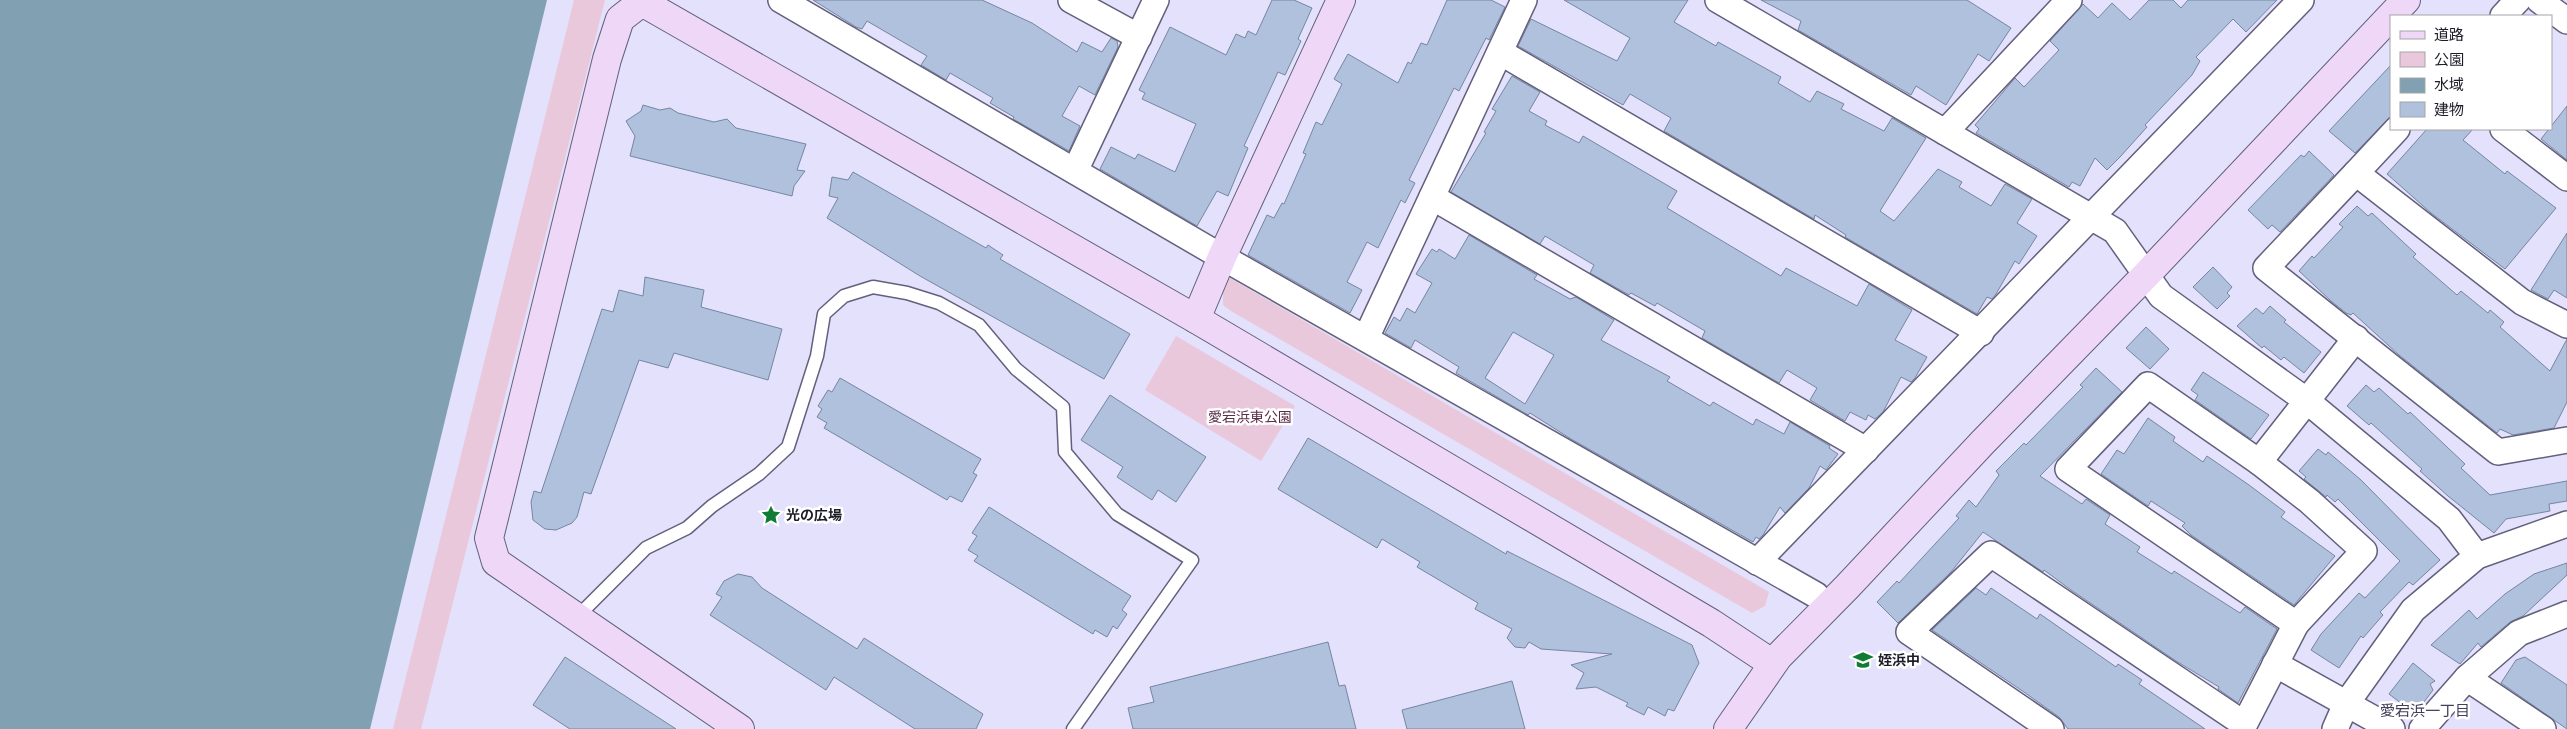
<svg xmlns="http://www.w3.org/2000/svg" width="2567" height="729" font-family="'PT Sans','Noto Sans JP',sans-serif">
<style>
.green{fill:#eac8db}
.water{fill:#81a1b3}
.building{fill:#b0c1dd;stroke:#7586a1;fill-rule:evenodd}
.lines{fill:none;stroke-linecap:round;stroke-linejoin:round}
.lane-casing{stroke:#62607c;stroke-width:15}
.street-casing{stroke:#62607c;stroke-width:28}
.secondary-casing{stroke:#62607c;stroke-width:30}
.lane{stroke:#fff;stroke-width:12}
.street{stroke:#fff;stroke-width:25}
.secondary{stroke:#eed7f7;stroke-width:28}
.labels{text-anchor:middle;stroke-width:5;stroke-linejoin:round;paint-order:stroke}
.park-label{font-size:14px;fill:#5a2e49;stroke:#fff}
.poi-label{font-size:14px;font-weight:bold;fill:#1d1c28;stroke:#fff;text-anchor:start}
.neighbourhood-label{font-size:15px;fill:#413f59;stroke:#fff}
</style>
<rect width="100%" height="100%" fill="#e3e1fc"/>
<g class="green">
<path d="M574 0H605L421 729H393Z"/>
<path d="M1230 278 1769 592 1765 606 1752 613 1231 311 1223 305V285Z"/>
<path d="M1176 336 1295 406 1261 461 1145 390Z"/>
</g>
<path class="water" d="M0 0H547L370 729H0Z"/>
<g class="building">
<path d="M813 0H982L1032 23 1077 52 1082 42 1102 52 1111 38 1117 41 1118 47 1095 95 1079 86 1062 116 1080 126 1069 151 1013 119 1014 117 990 103 993 98 950 73 946 80 921 65 927 56 867 21 862 29 856 27Z"/>
<path d="M1272 0H1294L1312 8 1298 39 1301 41 1285 75 1278 72 1244 146 1248 148 1228 196 1217 191 1197 226 1100 169 1111 147 1135 159 1138 154 1175 172 1196 124 1142 99 1145 93 1139 90 1170 27 1226 55 1236 34 1245 38 1248 31 1256 35Z"/>
<path d="M1447 0H1491L1505 7 1489 40 1486 38 1459 91 1454 88 1409 180 1415 183 1405 203 1401 200 1378 248 1367 242 1347 282 1362 290 1350 313 1248 255 1267 215 1274 218 1282 203 1284 204 1306 154 1303 153 1316 122 1322 125 1342 84 1334 79 1348 54 1398 83 1408 62 1411 64 1421 43 1427 45Z"/>
<path d="M1564 0H1688L1674 22 1716 46 1718 42 1781 77 1778 83 1810 102 1817 91 1844 104 1841 109 1884 131 1892 118 1926 138 1880 211 1894 221 1938 169 1962 182 1959 187 1991 206 2005 184 2032 199 2017 223 2037 236 2019 264 2015 261 1996 294 1992 299 1987 297 1977 314 1845 237 1846 235 1815 215 1814 219 1664 131 1671 118 1630 94 1623 105 1518 46 1531 19 1617 61 1630 38Z"/>
<path d="M1761 0H1967L2011 28 1989 61 1978 54 1946 105 1916 86 1911 95 1798 30 1801 21Z"/>
<path d="M2149 0H2173L2181 8 2188 0H2277L2246 32 2233 19 2196 57 2200 61 2192 75 2145 125 2147 127 2120 157 2107 170 2095 158 2080 186 2072 182 2069 187 1976 133 1979 129 1975 125 2015 78 2024 87 2059 50 2050 41 2083 4 2098 18 2112 3 2130 20Z"/>
<path d="M2391 65V116L2355 153 2329 131Z"/>
<path d="M1512 76 1540 92 1529 111 1547 121 1545 125 1579 143 1583 136 1677 191 1667 208 1781 276 1786 268 1857 306 1869 284 1912 310 1895 340 1927 357 1915 378 1911 382 1901 377 1883 412 1875 419 1868 415 1866 420 1850 412 1845 421 1810 400 1817 388 1787 370 1779 383 1702 338 1705 331 1657 303 1655 306 1631 293 1629 295 1590 273 1594 265 1545 236 1540 244 1451 192 1486 133 1484 132 1496 111 1492 109Z"/>
<path d="M643 105 660 110 670 108 678 113 714 122 727 119 736 128 806 144 797 170 805 171 794 186 792 196 630 156 635 136 626 121 641 111Z"/>
<path d="M2567 106V160L2541 139Z"/>
<path d="M2427 129H2473L2463 140 2505 174 2507 171 2556 208 2505 269 2431 213 2387 174Z"/>
<path d="M2309 151 2334 175 2280 232 2272 225 2268 229 2248 210 2301 155 2304 157Z"/>
<path d="M853 172 986 248 988 245 1003 255 1000 259 1130 334 1104 379 920 276 827 218 838 198 829 196 832 177 848 180Z"/>
<path d="M2357 206 2368 216 2372 213 2416 254 2413 257 2457 295 2461 291 2488 313 2490 310 2504 322 2500 327 2550 371 2567 339V402L2554 428 2513 435 2500 429 2497 433 2399 355 2353 313 2351 315 2346 313 2331 301 2299 271 2312 256 2314 258 2343 227 2339 224Z"/>
<path d="M2567 233V298L2554 290 2548 299 2531 290Z"/>
<path d="M1469 235 1537 275 1534 279 1570 299 1576 297 1614 320 1601 340 1670 377 1667 381 1710 406 1713 402 1753 425 1756 419 1784 434 1790 422 1830 446 1829 448 1838 454 1826 470 1820 466 1809 488 1785 513 1780 507 1763 535 1759 539 1756 537 1753 542 1571 439 1530 413 1528 415 1456 373 1459 367 1415 340 1411 348 1385 333 1394 317 1400 321 1407 308 1415 313 1432 283 1416 274 1432 249 1437 252 1439 249 1455 259ZM1513 332 1554 355 1525 404 1485 378Z"/>
<path d="M2213 267 2232 287 2227 293 2230 296 2217 309 2193 287Z"/>
<path d="M645 277 704 290 701 307 782 329 768 380 674 353 668 368 639 360 591 494 584 492 577 517 572 523 556 530 545 529 533 520 531 502 534 491 541 493 602 309 613 312 619 290 643 296Z"/>
<path d="M2270 306 2286 320 2284 322 2321 352 2304 373 2284 357 2281 360 2264 346 2262 348 2237 326 2256 308 2263 314Z"/>
<path d="M2146 327 2169 349 2150 369 2126 348Z"/>
<path d="M2096 368 2122 392 2040 476 2082 504 2086 499 2110 515 2105 524 2140 547 2137 552 2172 574 2174 571 2240 613 2245 607 2277 629 2238 703 2218 689 2219 687 2176 661 2071 590 2044 570 2043 572 1983 532 1951 572 1898 623 1877 602 1897 581 1899 583 1959 518 1956 516 1969 500 1976 507 1999 475 1996 471 2024 443 2026 445 2083 387 2080 385Z"/>
<path d="M2203 372 2269 415 2251 439 2195 400 2198 395 2191 390Z"/>
<path d="M840 378 981 459 973 473 977 475 962 502 950 496 947 500 824 428 827 423 817 417 822 409 818 406 828 390 832 392Z"/>
<path d="M2366 385 2374 392 2379 388 2408 414 2410 412 2465 464 2461 468 2490 495 2567 481V501L2549 504 2550 511 2506 519 2494 533 2448 496 2420 471 2422 469 2371 423 2369 425 2347 406Z"/>
<path d="M1110 395 1206 457 1176 502 1158 490 1152 500 1117 477 1123 467 1081 440Z"/>
<path d="M2148 418 2175 437 2173 441 2203 462 2207 456 2249 485 2285 512 2281 517 2335 556 2294 605 2191 535 2182 526 2185 523 2151 501 2148 506 2101 474 2117 450 2124 454Z"/>
<path d="M1308 438 1506 554 1507 551 1692 645 1699 663 1674 711 1668 709 1665 716 1648 707 1644 715 1626 706 1628 703 1596 687 1576 689 1584 673 1571 665 1612 654 1541 649 1529 642 1525 648 1515 647 1507 638 1512 629 1475 609 1478 603 1417 567 1420 562 1382 539 1377 548 1278 489Z"/>
<path d="M2318 449 2326 455 2328 452 2361 480 2440 560 2413 585 2409 582 2380 612 2383 615 2363 638 2361 636 2339 668 2311 650 2321 634 2359 593 2365 598 2400 561 2338 499 2335 502 2327 495 2326 497 2304 479 2306 477 2299 471Z"/>
<path d="M989 507 1131 596 1122 610 1127 614 1117 629 1113 626 1107 637 1095 630 1093 634 974 561 978 556 968 550 977 536 972 533Z"/>
<path d="M2567 563V575L2523 616 2510 622 2481 647 2478 643 2460 664 2431 645 2469 610 2477 619 2505 594 2534 574Z"/>
<path d="M738 574 752 577 762 588 857 649 864 638 983 714 976 729H915L834 677 826 690 710 615 722 597 716 594 724 581Z"/>
<path d="M1976 588 1986 595 1991 588 2037 619 2040 614 2116 667 2118 664 2142 680 2139 684 2205 729H2068L2059 717 2024 692 1932 630Z"/>
<path d="M1328 642 1339 686 1345 685 1356 729H1133L1128 708 1154 702 1150 687Z"/>
<path d="M565 657 676 729H570L533 705Z"/>
<path d="M2525 657 2567 685V729L2501 683 2516 660Z"/>
<path d="M2413 663 2435 681 2430 684 2433 690 2415 714 2389 694Z"/>
<path d="M1512 681 1525 729H1407L1402 710Z"/>
</g>
<g class="lines">
<defs>
<path id="lane" d="M577 617 646 548 687 528 712 506 759 474 788 447 817 356 824 314 844 296 873 287 907 293 939 303 979 325 1016 369 1063 407 1065 452 1117 514 1192 560 1073 729"/>
<g id="street">
<path d="M781 0 1222 257 1816 595"/>
<path d="M1071 0 1139 37"/>
<path d="M1718 0 2115 231 2161 296 2307 401 2449 519 2477 556"/>
<path d="M2539 0 2567 21"/>
<path d="M2503 16 2518 0"/>
<path d="M1500 52 1981 333"/>
<path d="M2503 129 2567 178"/>
<path d="M1945 132 2069 0"/>
<path d="M1075 171 1156 0"/>
<path d="M2356 173 2397 129"/>
<path d="M1432 197 1866 450"/>
<path d="M2567 325 2522 302 2356 173 2266 268 2498 452 2567 440"/>
<path d="M1366 338 1524 0"/>
<path d="M2259 462 2309 501 2364 551 2296 624"/>
<path d="M1757 562 2301 0"/>
<path d="M2275 664 2392 729"/>
<path d="M2467 678 2519 633 2567 614"/>
<path d="M2051 729 1909 632 1991 554 2244 724"/>
<path d="M2242 729 2296 624 2068 469 2148 385 2259 462 2356 338"/>
<path d="M2335 729 2346 704 2413 610 2477 556 2567 524"/>
<path d="M2422 729 2467 678 2543 729"/>
</g>
<g id="secondary">
<path d="M1196 319 1222 257 1341 0"/>
<path d="M740 729 496 562 489 538 607 59 620 19 642 2 1196 319 1711 623 1761 656"/>
<path d="M1728 729 1778 657 1847 587 1983 442 2146 275 2406 0"/>
</g>
</defs>
<use href="#lane" class="lane-casing"/>
<use href="#street" class="street-casing"/>
<use href="#secondary" class="secondary-casing"/>
<use href="#lane" class="lane"/>
<use href="#street" class="street"/>
<use href="#secondary" class="secondary"/>
</g>
<defs>
<symbol id="sight-bare" viewBox="-9 -9 18 18"><path d="M0-6L1.8-2.2L6-1.7L2.9 1.2L3.7 5.4L0 3.3L-3.7 5.4L-2.9 1.2L-6-1.7L-1.8-2.2Z" fill="#0e7d33" stroke="#fff" stroke-width="2.5" paint-order="stroke"/></symbol>
<symbol id="school-bare" viewBox="-9 -9 18 18"><path d="M0-5L7-2L0 1L-7-2ZM-4 1L0 2.5L4 1V4Q0 6-4 4Z" fill="#0e7d33" stroke="#fff" stroke-width="2.5" paint-order="stroke"/></symbol>
</defs>
<g fill-rule="evenodd">
<use href="#sight-bare" x="757" y="501" width="28" height="28"/>
<use href="#school-bare" x="1849" y="646" width="28" height="28"/>
</g>
<g class="labels">
<g class="park-label">
<text x="1250" y="422">愛宕浜東公園</text>
</g>
<g class="poi-label">
<text x="786" y="520">光の広場</text>
<text x="1878" y="665">姪浜中</text>
</g>
<g class="neighbourhood-label">
<text x="2425" y="716">愛宕浜一丁目</text>
</g>
</g>
<rect x="2390" y="15" width="162" height="115" fill="#ffffff" stroke="#a5a4a9"/>
<rect x="2400" y="31" width="25" height="8" fill="#eed7f7" stroke="#a5a4a9"/>
<text x="2434" y="40" font-size="15" fill="#1d1c28">道路</text>
<rect x="2400" y="52" width="25" height="15" fill="#eac8db" stroke="#a5a4a9"/>
<text x="2434" y="65" font-size="15" fill="#1d1c28">公園</text>
<rect x="2400" y="78" width="25" height="15" fill="#81a1b3" stroke="#a5a4a9"/>
<text x="2434" y="90" font-size="15" fill="#1d1c28">水域</text>
<rect x="2400" y="102" width="25" height="15" fill="#b0c1dd" stroke="#a5a4a9"/>
<text x="2434" y="115" font-size="15" fill="#1d1c28">建物</text>
</svg>
